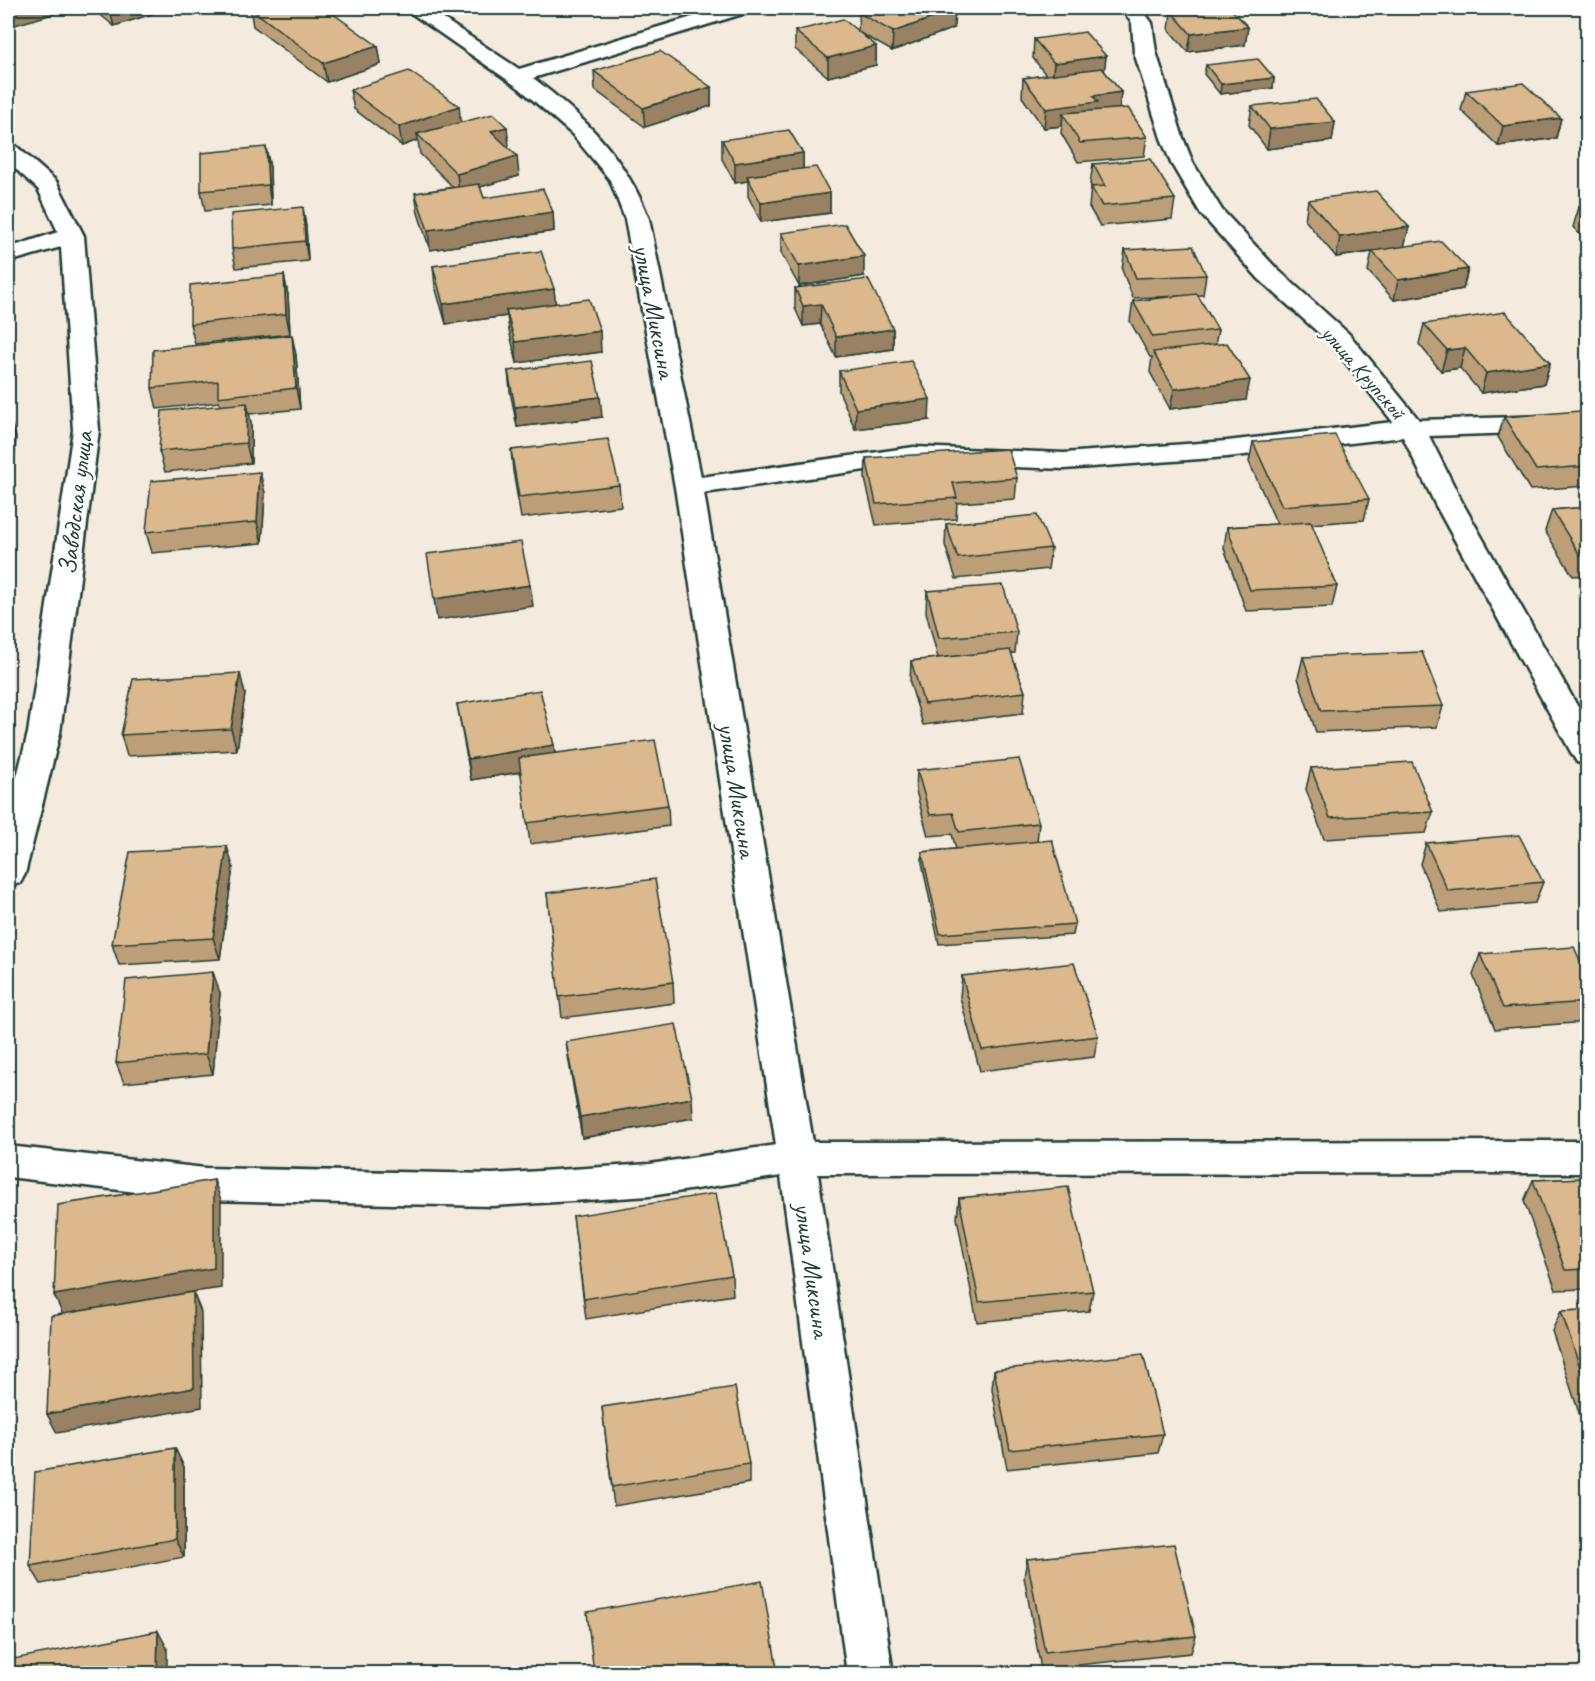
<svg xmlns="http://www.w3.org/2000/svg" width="1595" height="1681" font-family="Caveat,sans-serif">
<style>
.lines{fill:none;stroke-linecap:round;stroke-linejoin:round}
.minor-casing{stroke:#1f3d34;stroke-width:5}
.minor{fill:#fff;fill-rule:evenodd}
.wall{fill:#bc9e79;stroke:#1f3d34;stroke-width:1.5}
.shaded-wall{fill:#998163;stroke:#1f3d34;stroke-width:1.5}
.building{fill:#dbb88d;stroke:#1f3d34;stroke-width:1.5}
.labels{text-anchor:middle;stroke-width:5;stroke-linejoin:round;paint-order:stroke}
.far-street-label{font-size:22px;fill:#1f3d34;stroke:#fff}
.street-label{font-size:26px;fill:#1f3d34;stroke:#fff}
</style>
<rect width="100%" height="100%" fill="#f4eadd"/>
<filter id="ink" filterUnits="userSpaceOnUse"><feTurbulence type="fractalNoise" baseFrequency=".0167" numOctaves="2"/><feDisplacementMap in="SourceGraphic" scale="12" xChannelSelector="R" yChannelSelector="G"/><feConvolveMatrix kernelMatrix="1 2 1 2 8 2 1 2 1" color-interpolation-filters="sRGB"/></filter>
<g filter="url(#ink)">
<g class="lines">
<defs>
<g id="minor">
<path d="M404 8H427L519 69 722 8H752L749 12 533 78C585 117 625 157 649 219L701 477 914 447 1064 453 1227 441 1393 422 1331 344 1259 279 1201 214 1171 163 1161 138 1134 52 1132 23 1121 8H1141L1152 23 1156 52 1183 138 1193 163 1222 210 1277 269 1349 334 1419 420 1548 416 1588 420V436L1548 432 1429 436 1463 504 1588 725V765L1577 762 1572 754 1435 504 1403 437 1227 457 1064 469 914 463 704 493 813 1142 1588 1141V1173L818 1174 893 1674H847L781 1176 650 1196 493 1206 205 1200 8 1177V1146L205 1168 493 1174 650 1164 776 1145 675 487 625 219 610 180 572 134 519 88Z"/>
<path d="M8 144 16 146 56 181 84 236 99 430 60 733 25 874 20 883 8 886V812L28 733 73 430 61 247 8 262V248L58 232 38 189 8 162Z"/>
</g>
</defs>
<use href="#minor" class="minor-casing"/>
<use href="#minor" class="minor"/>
</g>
<g class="wall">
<path d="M92 8H165V10L114 26Z"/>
<path d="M250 8 378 46 381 64 327 82 253 26Z"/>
<path d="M1171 11 1248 27 1245 45 1188 52 1169 30Z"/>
<path d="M859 13 954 28 892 51 858 32 876 46V65L828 77 795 49V31L858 32Z"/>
<path d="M1034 39 1106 56 1104 71 1121 92 1119 108 1147 137 1144 156 1078 162 1061 133 1062 126 1044 128 1022 97 1023 78 1046 75 1033 58Z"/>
<path d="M1206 65 1274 78 1273 88 1220 94 1204 74Z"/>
<path d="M594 71 711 87V106L645 127 595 90Z"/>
<path d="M350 90 461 122 509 146H507L519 176 480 187 484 198 553 212 554 231 430 250 418 213 415 193 453 187 420 154 418 140 402 146 354 109Z"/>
<path d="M1466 91 1561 118 1556 138 1498 146 1461 110Z"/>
<path d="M1252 106 1335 122 1332 141 1267 149 1249 125Z"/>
<path d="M722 140 803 153V169L830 193V213L761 222 748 196V181L735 183 722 159Z"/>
<path d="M1093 164 1175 199 1172 219 1100 226 1089 207 1091 187H1092L1090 184Z"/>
<path d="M270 167 271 205 205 211 201 191Z"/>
<path d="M1308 200 1409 227 1404 246 1468 269 1463 289 1394 300 1368 271 1372 252 1336 257 1305 220Z"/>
<path d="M1587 206V242L1573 227 1579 207Z"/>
<path d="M306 226 308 261 236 268 232 249Z"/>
<path d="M781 233 864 276 799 286 781 253Z"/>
<path d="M1125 250 1206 275 1203 295H1197L1218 330 1215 345 1246 400 1170 409 1150 372 1152 357H1150L1130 321 1133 301 1181 296 1133 298 1122 270Z"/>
<path d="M433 266 554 289 555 303 601 352 517 363 509 330 507 316 446 324 435 286Z"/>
<path d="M284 275 288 295 290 334 195 344 190 324Z"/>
<path d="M795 288 893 329V349L836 357 820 324 803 326 795 308Z"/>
<path d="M1424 324 1550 363 1544 384 1481 393 1460 368 1441 371 1419 344Z"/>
<path d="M296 355 300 409 249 414 251 423V463L165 472 159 451 220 405 219 402 157 409 152 388Z"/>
<path d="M508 371 602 417 517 427 510 391Z"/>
<path d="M839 371 929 420 855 429 839 391Z"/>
<path d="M1504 417 1587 423V486L1530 490 1498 437Z"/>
<path d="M1253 442 1369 499 1364 520 1311 524 1337 586 1332 607 1246 611 1224 548 1227 527 1277 524 1249 462Z"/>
<path d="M511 450 619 485 621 506 521 518 513 471Z"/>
<path d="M866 458 1017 478 1015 499 957 503 956 519 876 525 865 479Z"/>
<path d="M265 493 262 543 152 553 146 532Z"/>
<path d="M1587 507V575L1573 576 1545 531 1552 510Z"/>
<path d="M946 524 1051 548 1048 569 956 579 945 545Z"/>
<path d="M927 591 1017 632 1015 653 1011 654 1025 692 1023 713 923 725 910 683 911 661 938 658 926 612Z"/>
<path d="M1303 657 1443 706 1437 727 1316 732 1298 678Z"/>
<path d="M245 694 237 750 127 756 121 735Z"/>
<path d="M457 704 554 745 555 753 668 805 669 826 530 844 521 772 471 780Z"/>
<path d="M1311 768 1433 812 1426 833 1324 839 1306 789Z"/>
<path d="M917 770 1039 823 1037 842 1075 924 1073 935 939 944 922 863V852L956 849 952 834 928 836 916 791Z"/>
<path d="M1426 843 1543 882 1535 903 1441 912 1420 864Z"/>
<path d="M233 867 220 959 119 965 112 944Z"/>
<path d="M547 893 673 982 674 1003 562 1018Z"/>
<path d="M1480 954 1587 976V1022L1495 1029 1473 975Z"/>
<path d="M962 976 1098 1036 1094 1057 980 1071 960 997Z"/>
<path d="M220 993 213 1074 124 1083 116 1063Z"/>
<path d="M566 1042 693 1118 582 1138 569 1062Z"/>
<path d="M1587 1178V1289L1556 1290 1524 1201 1533 1180Z"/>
<path d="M959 1198 1093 1291 1089 1311 977 1322 957 1218Z"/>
<path d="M573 1216 732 1275 733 1295 586 1319Z"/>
<path d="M1587 1310V1416H1580L1552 1331 1561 1311Z"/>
<path d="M994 1370 1163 1434 1158 1453 1007 1469 992 1389Z"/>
<path d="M602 1407 749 1464V1483L614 1506Z"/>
<path d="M184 1467V1557L41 1584 30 1566Z"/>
<path d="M1027 1559 1196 1636 1191 1653 1041 1669 1024 1577Z"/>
</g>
<g class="shaded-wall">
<path d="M8 8H59L60 12 8 27Z"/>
<path d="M109 8H165V10L114 26Z"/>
<path d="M955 10 954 28 892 51 893 32Z"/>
<path d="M1248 27 1245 45 1188 52 1191 34Z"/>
<path d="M378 46 381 64 327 82 323 63Z"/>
<path d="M876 46V65L828 77V58Z"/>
<path d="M1106 56 1104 75 1052 82 1054 63Z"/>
<path d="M1274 78 1273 88 1220 94 1221 84Z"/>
<path d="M711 87V106L645 127 643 108Z"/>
<path d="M1121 92 1119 111 1063 113 1062 126 1044 128 1046 109 1093 96Z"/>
<path d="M459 106 461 125 417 134 418 140 402 146 399 127Z"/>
<path d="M1561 118 1556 138 1498 146 1503 126Z"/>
<path d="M1335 122 1332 141 1267 149 1270 129Z"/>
<path d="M507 127 509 146 493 150 491 131Z"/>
<path d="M266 147 270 167 271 205 268 185Z"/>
<path d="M803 153V173L747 176 748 181 735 183V163Z"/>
<path d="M517 156 519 176 459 193 457 174Z"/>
<path d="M830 193V213L761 222V203Z"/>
<path d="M303 207 306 226 308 261 305 241Z"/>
<path d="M553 212 554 231 430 250 428 230Z"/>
<path d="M1409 227 1404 247 1336 257 1340 237Z"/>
<path d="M864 256V276L799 286V266Z"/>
<path d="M1468 269 1463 289 1394 300 1398 280Z"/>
<path d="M284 275 288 295 290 334 286 314Z"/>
<path d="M554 289 556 309 506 310 507 316 446 324 443 304Z"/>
<path d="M821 304 820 324 803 326V306Z"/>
<path d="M893 329V349L836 357V337Z"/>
<path d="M600 331 601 352 517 363 515 342Z"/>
<path d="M292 335 296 355 300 409 296 388Z"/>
<path d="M1465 348 1460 368 1441 371 1447 350Z"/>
<path d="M1550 363 1544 384 1481 393 1486 373Z"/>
<path d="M1250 380 1246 400 1170 409 1174 389Z"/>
<path d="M600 397 602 417 517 427 515 407Z"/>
<path d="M930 399 929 420 855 429 856 409Z"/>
<path d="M247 403 251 423V463L246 443Z"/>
<path d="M9 416 16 437 14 468 8 469Z"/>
<path d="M260 472 265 493 262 543 257 522Z"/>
<path d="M530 585 533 606 437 620 434 599Z"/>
<path d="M240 673 245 694 237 750 231 729Z"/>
<path d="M554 745 556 766 471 780 468 759Z"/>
<path d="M227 846 233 867 220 959 213 938Z"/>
<path d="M213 972 220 993 213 1074 206 1054Z"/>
<path d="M692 1098 693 1118 582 1138 580 1117Z"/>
<path d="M214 1180 221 1200V1288L193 1292 201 1312 202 1407 57 1433 47 1414 63 1315 54 1295Z"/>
<path d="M175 1448 184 1467V1557L175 1539Z"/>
<path d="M158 1631 167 1648V1674H157Z"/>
</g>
<g class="building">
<path d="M250 8H325L378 46 323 63Z"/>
<path d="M875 8H951L955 10 893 32 859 13Z"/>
<path d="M1201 8H1230L1248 27 1191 34 1171 11Z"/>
<path d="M843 19 876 46 828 58 795 31Z"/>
<path d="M1085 32 1106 56 1054 63 1034 39Z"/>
<path d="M660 51 711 87 643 108 594 71Z"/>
<path d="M1258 59 1274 78 1221 84 1206 65Z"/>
<path d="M1102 68 1121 92 1093 96 1098 102 1046 109 1023 78Z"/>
<path d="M409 71 459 106 399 127 350 90Z"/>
<path d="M1523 83 1561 118 1503 126 1466 91Z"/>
<path d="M1316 99 1335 122 1270 129 1252 106Z"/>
<path d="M1128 108 1147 137 1080 143 1063 113Z"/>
<path d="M493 114 507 127 491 131 517 156 457 174 417 134Z"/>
<path d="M789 130 803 153 735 163 722 140Z"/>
<path d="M266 147 268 185 201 191V153Z"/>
<path d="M1150 159 1175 199 1102 206 1091 187 1105 186 1093 164Z"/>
<path d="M816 167 830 193 761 203 747 176Z"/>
<path d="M479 184 484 198 543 189 553 212 428 230 415 193Z"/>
<path d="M1376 191 1409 227 1340 237 1308 200Z"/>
<path d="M1587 206V216L1579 207Z"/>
<path d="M303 207 305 241 232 249 231 214Z"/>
<path d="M845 224 864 256 799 266 781 233Z"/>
<path d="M1441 241 1468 269 1398 280 1372 251Z"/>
<path d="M1193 246 1206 275 1136 278 1125 250Z"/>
<path d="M541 251 554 289 443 304 433 266Z"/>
<path d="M284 275 286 314 190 324V285Z"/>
<path d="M868 279 893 329 836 337 821 304 803 306 795 288Z"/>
<path d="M1197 294 1218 330 1153 337 1133 301Z"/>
<path d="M589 299 600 331 515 342 506 310Z"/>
<path d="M1505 312 1550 363 1486 373 1465 348 1447 350 1424 324Z"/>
<path d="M292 335 296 388 218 397V381L152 388 153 350Z"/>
<path d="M1227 343 1250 380 1174 389 1153 352Z"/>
<path d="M592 361 600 397 515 407 508 371Z"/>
<path d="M911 361 930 399 856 409 839 371Z"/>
<path d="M247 403 246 443 159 451 162 411Z"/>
<path d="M1580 411 1587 423V466L1536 470 1504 417Z"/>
<path d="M8 416H9L8 444Z"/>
<path d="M1335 435 1369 499 1282 506 1253 442Z"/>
<path d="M608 439 619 485 519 497 511 450Z"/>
<path d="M1008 449 1017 478 953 483 957 498 876 504 866 458Z"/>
<path d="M260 472 257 522 146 532 151 481Z"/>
<path d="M1587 507V555H1580L1552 510Z"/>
<path d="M1037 515 1051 548 958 558 946 524Z"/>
<path d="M1311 522 1337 586 1250 590 1227 527Z"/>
<path d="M521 542 530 585 434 599 427 554Z"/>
<path d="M1003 585 1017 632 939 638 927 591Z"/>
<path d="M1010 650 1025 692 924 704 911 661Z"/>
<path d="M1422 652 1443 706 1321 711 1303 657Z"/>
<path d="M240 673 231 729 121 735 133 679Z"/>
<path d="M540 690 554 745 468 759 457 704Z"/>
<path d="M655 740 668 805 527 823 519 758Z"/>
<path d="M1019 759 1039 823 959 832 953 813 930 815 917 770Z"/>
<path d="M1412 762 1433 812 1330 818 1311 768Z"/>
<path d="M1519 835 1543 882 1448 891 1426 843Z"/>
<path d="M1052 840 1075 924 940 934 922 852Z"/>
<path d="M227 846 213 938 112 944 130 852Z"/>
<path d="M655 879 673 982 559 997 547 893Z"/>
<path d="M1574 947 1587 976V1002L1503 1008 1480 954Z"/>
<path d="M1074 963 1098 1036 982 1050 962 976Z"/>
<path d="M213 972 206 1054 116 1063 126 980Z"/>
<path d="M676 1024 692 1098 580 1117 566 1042Z"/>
<path d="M1587 1178V1269L1565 1270 1533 1180Z"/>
<path d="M214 1180V1268L54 1295 58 1205Z"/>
<path d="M1068 1187 1093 1291 979 1302 959 1198Z"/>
<path d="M716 1193 732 1275 584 1299 573 1216Z"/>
<path d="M193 1292 194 1388 47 1414 51 1316Z"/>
<path d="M1587 1310V1388L1561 1311Z"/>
<path d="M1143 1354 1163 1434 1010 1450 994 1370Z"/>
<path d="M735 1387 749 1464 612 1487 602 1407Z"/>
<path d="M175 1448V1539L30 1566 35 1472Z"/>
<path d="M1174 1544 1196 1636 1045 1652 1027 1559Z"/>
<path d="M762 1581 778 1674H594L587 1612Z"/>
<path d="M158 1631 157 1674H8V1660Z"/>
</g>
</g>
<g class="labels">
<g class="far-street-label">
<text transform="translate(1364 372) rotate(49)" y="8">улица Крупской</text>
</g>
<g class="street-label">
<text transform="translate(655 311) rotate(79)" y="9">улица Миксина</text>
<text transform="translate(75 503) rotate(-83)" y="9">Заводская улица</text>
<text transform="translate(738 790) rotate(81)" y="9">улица Миксина</text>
<text transform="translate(813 1270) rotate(82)" y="9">улица Миксина</text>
</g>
</g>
<rect width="1595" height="1681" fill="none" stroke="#fff" stroke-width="30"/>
<rect x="15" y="15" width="1565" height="1651" fill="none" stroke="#1f3d34" stroke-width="2" filter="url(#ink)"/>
</svg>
